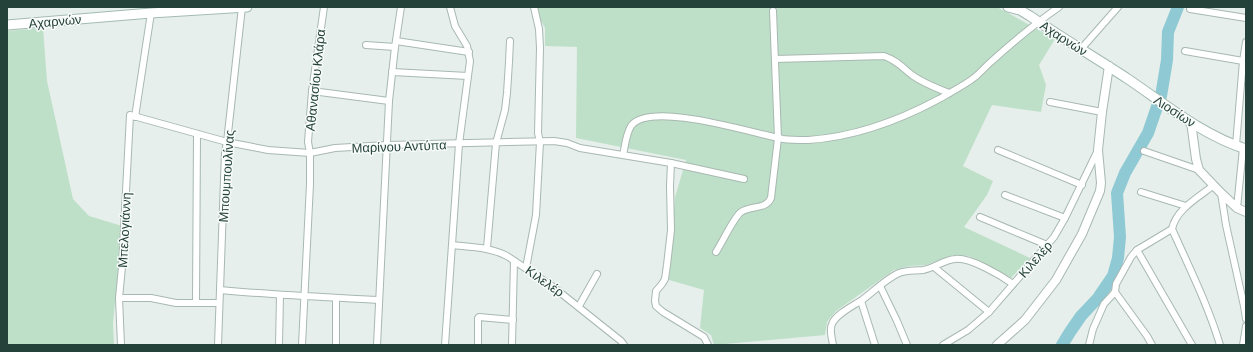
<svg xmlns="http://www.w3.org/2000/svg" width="1253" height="352" font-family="Barlow,sans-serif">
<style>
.green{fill:#bfe0c8}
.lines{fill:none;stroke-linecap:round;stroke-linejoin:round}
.river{stroke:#8ec9d4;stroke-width:12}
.minor-casing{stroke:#a8b8b2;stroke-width:8}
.tertiary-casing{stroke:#a8b8b2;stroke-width:10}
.secondary-casing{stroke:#a4bbb3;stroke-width:11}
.minor{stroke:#fff;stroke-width:6}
.tertiary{stroke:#fff;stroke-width:8}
.secondary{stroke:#fff;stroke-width:9}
.labels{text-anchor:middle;stroke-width:3;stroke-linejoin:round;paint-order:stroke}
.street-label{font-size:13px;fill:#24423a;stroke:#f7fbf9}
</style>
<rect width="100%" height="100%" fill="#e6efeb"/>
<g class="green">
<path d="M538 7H997L1055 39 1039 65 1046 85 1041 112 992 105 963 166 993 181 987 195 964 227 1030 258 1011 278 969 256 952 255 926 265 910 266 894 270 836 311 827 322 825 335 714 345 711 335 700 328 704 290 669 280 675 197 686 160 576 138 577 47 545 46V28L538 15Z"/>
<path d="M43 28 47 81 73 199 89 216 122 226 113 324 114 345H7V31Z"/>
</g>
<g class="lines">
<g class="river">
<path d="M1161 96 1167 60 1168 32 1178 7"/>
<path d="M1062 345 1070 332 1081 316 1098 298 1113 276 1118 258 1120 237 1117 193 1125 173 1148 133 1158 104"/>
</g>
<defs>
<g id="minor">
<path d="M1190 9 1246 18"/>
<path d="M396 41 469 52"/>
<path d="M366 45 395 47"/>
<path d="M1081 49 1118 7"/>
<path d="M1185 51 1243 61"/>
<path d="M775 59 884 56C896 60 902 67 912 75 923 83 936 88 949 93"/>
<path d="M392 72 468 76"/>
<path d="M312 91 389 101"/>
<path d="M1050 102 1102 112"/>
<path d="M135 117 151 13"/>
<path d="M1236 145 1243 61 1246 42"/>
<path d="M998 150 1082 185"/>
<path d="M1144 151 1199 170"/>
<path d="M623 155C625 146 626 134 631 126 650 100 755 134 783 139 791 140 800 140 808 140 855 137 898 121 939 99 951 92 965 85 975 77 981 72 987 65 993 60 1014 41 1036 23 1059 7"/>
<path d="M671 163 670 186 671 230 667 265 665 279 662 284 656 291 655 301 656 306 663 312 704 337 708 345"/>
<path d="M1141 192 1186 206"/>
<path d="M1221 193 1226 225 1244 306 1246 319"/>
<path d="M1005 195 1065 218"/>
<path d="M1237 208 1243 148"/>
<path d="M980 217 1047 245"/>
<path d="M1172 229C1189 267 1208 305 1220 345"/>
<path d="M452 245C471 247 490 247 507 256L552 286 621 341 624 345"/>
<path d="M487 248 496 143 505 110 507 93 509 62 510 41"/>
<path d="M1137 250 1192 345"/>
<path d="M716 252C722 243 734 217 741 212 751 205 766 210 771 198L778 138 773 11"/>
<path d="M934 267 989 312"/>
<path d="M526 268 536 215 540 142 538 133 540 48 539 29 534 7"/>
<path d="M880 286 897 321 907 345"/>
<path d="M220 290C273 295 326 297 379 300"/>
<path d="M1115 292 1116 284 1131 257 1137 250 1172 229C1176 209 1199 197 1214 185"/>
<path d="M1115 292 1147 336 1152 345"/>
<path d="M119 298H151L176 303H219"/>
<path d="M861 301 875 345"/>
<path d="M196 303 197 134"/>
<path d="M579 306 597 274"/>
<path d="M121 345 119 298 122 267 130 115 227 142 268 150 310 153 335 148 387 145 554 141 567 143 580 148 671 163 744 179"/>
<path d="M218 345 225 152 227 142 242 7"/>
<path d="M279 345 280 295"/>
<path d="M302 345 310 184V153L308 142 312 91 324 7"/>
<path d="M336 345V298"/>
<path d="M377 345 389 101 395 47 401 7"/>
<path d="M445 345 459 144 470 61 467 46 455 26 450 7"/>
<path d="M478 345V318L479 317 513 320"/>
<path d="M512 345 514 261"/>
<path d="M833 345C832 338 829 330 832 324 836 314 853 306 862 300 873 292 887 278 899 273 907 270 915 271 923 270 934 268 944 260 955 259 970 257 1000 275 1013 284"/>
<path d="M943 345 968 330 989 312 1054 237 1065 218 1098 150"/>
<path d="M1089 345 1093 329 1104 304 1115 292"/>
<path d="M1243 345 1246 326"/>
</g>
<g id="tertiary">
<path d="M1191 122 1196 159 1199 170 1221 193 1237 208 1246 212"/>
<path d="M997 345 1025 320 1056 280 1082 234 1100 191 1101 183 1098 150 1102 112 1109 66"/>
</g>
<g id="secondary">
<path d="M1008 7 1020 10 1030 16C1062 38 1096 58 1128 79 1165 104 1202 135 1246 149"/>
<path d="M7 25 151 13 247 7"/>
</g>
</defs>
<use href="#minor" class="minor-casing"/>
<use href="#tertiary" class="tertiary-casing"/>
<use href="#secondary" class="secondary-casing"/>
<use href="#minor" class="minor"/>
<use href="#tertiary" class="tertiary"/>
<use href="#secondary" class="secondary"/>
</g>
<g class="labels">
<g class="street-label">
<text transform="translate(55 21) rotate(-5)" y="5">Αχαρνών</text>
<text transform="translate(1064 38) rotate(33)" y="5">Αχαρνών</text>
<text transform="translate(315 80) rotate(-84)" y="5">Αθανασίου Κλάρα</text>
<text transform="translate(1175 111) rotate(33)" y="5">Λιοσίων</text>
<text transform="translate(399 146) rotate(-2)" y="5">Μαρίνου Αντύπα</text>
<text transform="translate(226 176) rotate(-86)" y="5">Μπουμπουλίνας</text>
<text transform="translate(124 230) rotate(-87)" y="5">Μπελογιάννη</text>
<text transform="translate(1035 259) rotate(-49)" y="5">Κιλελέρ</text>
<text transform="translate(545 281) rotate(35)" y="5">Κιλελέρ</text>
</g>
</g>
<rect width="1253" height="352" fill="none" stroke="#24423a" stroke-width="16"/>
</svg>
